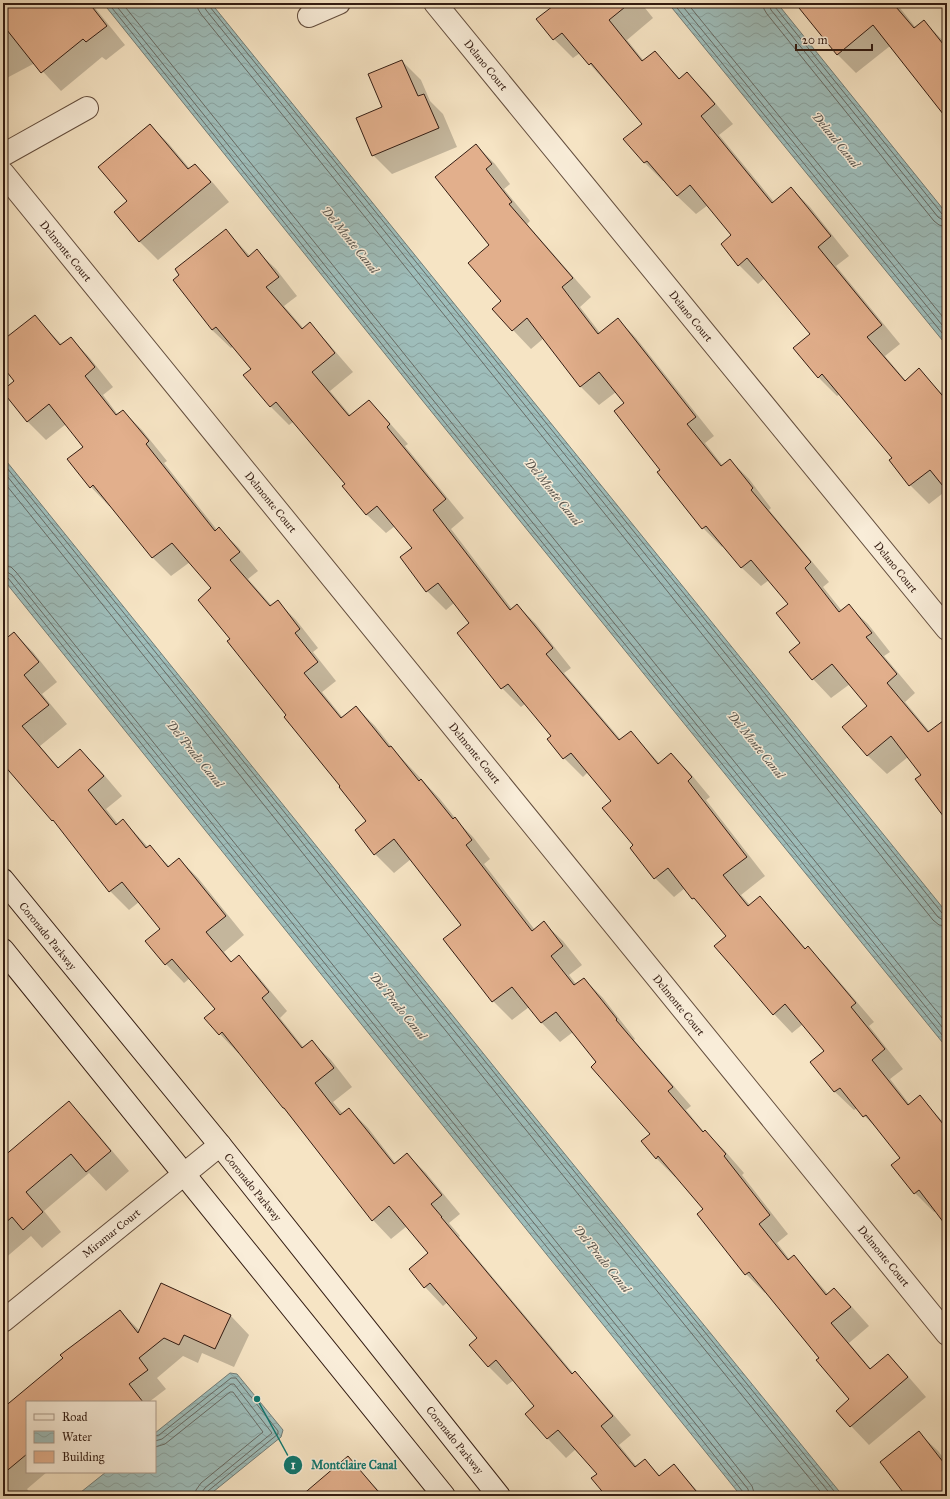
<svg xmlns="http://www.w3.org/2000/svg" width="950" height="1499" font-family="'IM FELL Great Primer',serif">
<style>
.water{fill:url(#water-waves);stroke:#737d77}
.shadow{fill:#0003}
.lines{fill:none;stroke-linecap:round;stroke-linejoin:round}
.shore{stroke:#686c66;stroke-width:1}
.building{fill:#e2af8c;stroke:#331c12}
.street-casing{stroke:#644e3e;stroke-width:24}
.secondary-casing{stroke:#331c12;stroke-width:24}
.street{stroke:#f9edd9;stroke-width:22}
.secondary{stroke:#f9edd9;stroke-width:22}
.labels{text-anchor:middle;stroke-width:3;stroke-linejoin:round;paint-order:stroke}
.street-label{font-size:11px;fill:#331c12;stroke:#f9edd9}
.water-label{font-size:12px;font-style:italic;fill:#58544d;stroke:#f9edd9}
.leader{fill:none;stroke:#0f766e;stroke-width:1.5}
.callout-dot{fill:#0f766e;stroke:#f9edd9;stroke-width:1.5}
.mark-label{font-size:12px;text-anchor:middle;font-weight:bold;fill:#fff}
.callout-label{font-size:12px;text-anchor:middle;font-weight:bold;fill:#0f766e;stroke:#f9edd9;stroke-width:3;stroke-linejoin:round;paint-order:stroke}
</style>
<defs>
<pattern id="water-waves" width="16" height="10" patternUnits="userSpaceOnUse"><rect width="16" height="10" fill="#9ebdba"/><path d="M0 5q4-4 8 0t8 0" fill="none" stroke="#89a29f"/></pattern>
</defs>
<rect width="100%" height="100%" fill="#f6e4c4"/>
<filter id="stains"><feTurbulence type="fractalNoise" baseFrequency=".005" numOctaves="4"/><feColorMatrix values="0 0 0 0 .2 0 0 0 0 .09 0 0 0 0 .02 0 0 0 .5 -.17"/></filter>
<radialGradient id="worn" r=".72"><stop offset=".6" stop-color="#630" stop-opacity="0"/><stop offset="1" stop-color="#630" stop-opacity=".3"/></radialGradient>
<g class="water">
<path d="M103 3H211L947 913V1048L422 400Z"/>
<path d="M668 3H777L947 214V346Z"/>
<path d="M3 457 516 1094 843 1496H741L3 579Z"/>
<path d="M230 1373 237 1374 283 1430 281 1437 208 1496H76L106 1472H155V1433Z"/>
</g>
<g class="shadow">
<path d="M3 3H91L125 45 106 60 102 57 61 91 35 63 3 80Z"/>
<path d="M235 3H242L238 6Z"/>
<path d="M558 3H641L653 18 627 40 644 61 655 52 680 79 687 73 706 92 733 124 719 135 774 202 791 188 810 207 849 256 836 266 900 344 885 356 906 381 919 370 947 399V490L929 504 910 485 891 461 893 458 840 394 837 396 818 377 811 334 765 278 758 284 739 265 733 235 708 205 696 214 677 196 665 180 663 181 645 163 643 124 580 53 573 58 554 39 538 20Z"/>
<path d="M802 3H896L916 28 924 21 947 45V118L890 46 856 73 837 54Z"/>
<path d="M402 61 421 80 430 101 443 114 457 147 392 174 373 155 384 108Z"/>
<path d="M150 125 169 144 190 169 195 165 214 184 229 202 158 260 139 241 129 202Z"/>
<path d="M476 145 495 164 510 184 504 189 530 221 527 224 591 297 580 307 600 333 618 319 636 338 714 436 705 443 723 466 730 460 749 479 771 508 769 510 829 582 823 587 842 611 849 606 868 624 890 652 884 656 915 693 905 702 930 732 947 728V819L922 775 908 757 887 774 868 756 844 727 868 706 850 684 831 698 813 679 789 604 769 580 761 586 742 568 724 545 722 547 703 528 661 470 625 403 616 392 599 405 580 386 544 338 531 349 513 330 502 301 490 245Z"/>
<path d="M226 230 250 256 257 251 276 269 297 296 284 306 304 329 310 324 328 343 353 372 330 391 351 416 369 401 387 420 408 444 405 446 464 518 451 529 512 609 517 605 536 624 571 668 564 673 621 740 631 732 660 764 671 754 690 773 710 797 706 800 765 876 741 895 750 905 760 897 778 916 806 949 808 948 827 967 874 1022 869 1026 903 1069 890 1079 910 1105 920 1097 947 1126V1225L936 1211 934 1212 915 1193 892 1165 901 1158 883 1135 857 1108 854 1110 835 1092 812 1062 826 1051 803 1024 792 1033 774 1014 727 936 685 888 674 897 655 878 631 848 635 845 613 801 588 772 583 777 564 758 553 736 526 703 521 707 502 688 470 623 454 603 446 610 427 591 413 548 395 526 386 533 367 515 344 486 346 484 293 422 289 425 270 406 252 369 234 346 231 348 212 330Z"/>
<path d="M35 316 62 345 71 338 89 357 113 387 103 395 118 415 123 411 142 430 167 461 164 463 217 530 219 529 238 547 258 571 248 579 272 606 278 602 296 620 318 648 313 652 336 681 322 692 343 718 356 707 375 726 394 750 440 799 460 824 473 837 490 859 484 864 535 930 544 923 563 941 582 965 569 975 577 985 584 979 603 998 635 1039 634 1040 691 1106 686 1110 704 1132 705 1131 724 1150 744 1173 742 1175 788 1234 777 1243 790 1260 794 1257 812 1276 828 1294 834 1289 853 1308 869 1326 849 1343 871 1369 888 1355 906 1374 926 1397 869 1445 851 1426V1400L821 1358 766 1291 765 1293 746 1274 704 1209 676 1176 675 1177 656 1158 651 1135 573 1032 560 1042 542 1023 529 1007 512 1020 493 1001 444 939 462 925 411 859 394 873 375 854 368 821 231 639 212 588 190 562 171 576 153 558 111 505 109 506 91 487 84 447 66 424 46 440 27 421 15 381 3 366V341Z"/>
<path d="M14 633 33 652 57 682 42 694 67 724 40 746 59 768 80 750 99 769 122 796 106 809 118 824 123 820 148 847 149 846 170 867 179 859 198 878 244 935 224 952 232 962 239 957 257 975 287 1011 280 1018 304 1048 312 1042 331 1060 352 1087 333 1102 343 1114 349 1109 368 1128 396 1164 407 1154 426 1173 460 1214 449 1223 460 1236 459 1237 573 1373 574 1372 593 1391 631 1435 619 1445 637 1467 645 1460 660 1476 674 1465 702 1496H607L598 1474 576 1449 566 1458 548 1439 527 1414 536 1406 514 1380 507 1385 488 1366 478 1338 448 1302 443 1306 425 1287 429 1253 407 1226 391 1239 373 1220 239 1052 238 1053 220 1034 216 1009 190 978 184 983 166 964 161 929 139 902 129 910 110 891 61 828 3 762V635L7 639Z"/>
<path d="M69 1102 87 1121 129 1171 106 1191 89 1173 44 1211 61 1232 42 1248 31 1236 3 1260V1159Z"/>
<path d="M120 1311 140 1331 231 1316 249 1335 234 1367 202 1353 198 1363 183 1356 157 1378 166 1389 149 1402H27V1472H47L27 1489 32 1495 30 1496H3V1409Z"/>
<path d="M919 1433 938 1451 946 1461 947 1460V1496H898L904 1492Z"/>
<path d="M348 1458 384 1496H303Z"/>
</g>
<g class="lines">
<g class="shore">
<path d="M108 3 425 398 947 1041"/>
<path d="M114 3 429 395 947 1033"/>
<path d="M122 3 434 391 947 1024"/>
<path d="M197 3 198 9 201 14 933 920 939 925 947 926"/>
<path d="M203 3 206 10 938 917 943 920H947"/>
<path d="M209 3 210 7 942 913 947 915"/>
<path d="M673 3 947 339"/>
<path d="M680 3 947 331"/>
<path d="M687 3 947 322"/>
<path d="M763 3 764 9 767 14 934 221 939 225 947 227"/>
<path d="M769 3 771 10 938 217 943 220 947 221"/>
<path d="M774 3 775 7 942 214 947 216"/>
<path d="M3 463 513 1096 838 1496"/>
<path d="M3 471 509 1099 832 1496"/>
<path d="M3 481 504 1103 824 1496"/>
<path d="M3 566 11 567 16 572 703 1424 752 1486 755 1496"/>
<path d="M3 572H7L12 575 699 1428 748 1489 749 1496"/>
<path d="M3 577 8 578 695 1431 743 1492 744 1496"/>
<path d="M155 1436 159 1435 231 1378H236L278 1431V1434L208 1491 206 1496"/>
<path d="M155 1441 162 1439 231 1384H234L272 1433 205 1488 202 1492 201 1496"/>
<path d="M155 1447 165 1444 230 1392H233L263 1432 201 1483 196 1490 195 1496"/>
</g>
</g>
<g class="building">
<path d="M3 3H89L107 26 86 42 83 39 41 73 3 25Z"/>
<path d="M557 3H630L609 20 642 61 655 51 679 79 687 72 715 104 701 116 772 203 791 187 831 236 818 247 882 325 867 337 905 381 919 368 947 401V491L930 470 909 486 889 460 892 458 822 374 818 378 793 348 810 334 747 258 738 266 721 244 731 235 690 185 677 196 647 161 644 163 623 139 642 124 591 63 589 65 562 33 553 40 536 19Z"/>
<path d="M795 3H901L896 7 914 28 924 20 947 49V119L873 25 837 55Z"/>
<path d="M402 60 418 96 424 94 439 128 372 156 356 118 382 107 368 74Z"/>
<path d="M150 124 188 169 195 164 211 182 139 242 114 212 127 201 98 167Z"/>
<path d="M476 144 492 164 486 169 512 202 509 204 573 278 562 287 598 334 618 318 696 417 687 424 721 466 730 459 753 488 751 490 811 562 805 568 839 612 849 604 872 633 866 637 897 674 887 683 928 732 947 718V821L915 779 921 775 891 736 867 756 842 727 867 706 832 664 812 680 789 652 800 643 776 613 788 604 751 560 741 568 706 526 702 529 657 472 660 470 614 411 624 403 599 372 580 387 527 318 512 331 492 309 501 301 468 263 489 245 435 177Z"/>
<path d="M226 229 248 257 257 249 279 277 266 287 302 329 310 322 335 353 312 372 349 416 369 400 390 424 387 427 446 499 433 510 510 610 517 604 553 648 546 654 619 740 631 731 658 764 671 753 692 777 688 781 747 857 723 875 748 906 760 896 805 949 808 946 856 1003 851 1007 885 1049 872 1060 908 1105 920 1095 947 1129V1227L919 1190 914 1194 891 1165 900 1158 866 1115 863 1117 840 1088 834 1092 810 1062 824 1051 785 1004 773 1015 734 969 714 946 726 936 694 898 692 899 668 868 654 879 630 848 633 845 602 808 611 801 571 753 563 759 547 739 551 736 508 684 501 689 457 633 469 623 438 583 426 592 400 557 412 548 377 506 366 515 342 486 345 484 276 402 270 407 243 375 251 369 216 327 212 330 173 280 179 275 175 269Z"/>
<path d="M35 315 60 345 71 337 95 367 85 376 116 415 123 410 149 441 146 444 215 531 219 527 240 552 230 560 270 606 278 600 300 629 295 633 318 662 304 673 341 718 356 706 389 747 391 746 419 781 421 779 453 819 455 817 472 840 466 845 532 931 544 921 563 946 551 956 574 985 584 978 617 1019 616 1020 673 1087 668 1091 703 1132 705 1130 726 1154 724 1156 770 1215 759 1224 788 1260 794 1255 826 1295 834 1288 851 1307 831 1323 870 1369 888 1354 908 1377 850 1427 836 1411 849 1399 816 1360 819 1358 749 1272 745 1275 697 1214 703 1209 658 1156 656 1159 641 1141 650 1134 591 1067 596 1062 556 1012 541 1023 512 987 492 1002 443 939 461 925 394 839 374 855 355 830 366 821 339 787 340 786 284 717 286 715 227 641 230 639 198 600 211 588 172 543 152 558 93 485 90 488 67 459 83 447 49 404 27 422 3 392V390L14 381 3 367V340Z"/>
<path d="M14 632 39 662 24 675 49 705 22 726 58 768 80 749 104 776 88 790 116 825 123 819 146 848 150 845 168 867 179 858 226 916 206 932 231 962 239 955 269 992 262 998 302 1048 312 1040 334 1068 315 1083 340 1115 349 1108 394 1164 407 1153 442 1195 431 1204 442 1217H441L572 1374 575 1371 613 1416 601 1426 635 1467 645 1459 659 1476 674 1464 700 1496H606L591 1478 597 1474 558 1430 547 1439 525 1414 534 1406 496 1360 488 1367 469 1345 477 1338 430 1283 424 1288 409 1269 428 1253 389 1206 372 1221 284 1108H283L222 1032 219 1035 204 1018 215 1009 172 959 165 965 145 941 160 929 122 882 109 892 53 820 52 821 3 764V641Z"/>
<path d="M69 1101 111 1151 86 1172 71 1154 26 1192 43 1212 23 1230 12 1217 3 1225V1157Z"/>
<path d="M161 1283 231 1315 215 1349 184 1335 179 1345 164 1338 139 1358 148 1370 129 1384 143 1402H27V1454L3 1474V1408L63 1358 60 1355 120 1310 138 1333Z"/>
<path d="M919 1431 947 1467V1496H906L880 1462Z"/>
<path d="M348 1456 382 1496H301Z"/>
</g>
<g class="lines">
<defs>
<g id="street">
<path d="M435 3 947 629"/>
<path d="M309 16 339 3"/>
<path d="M3 155 87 108"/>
<path d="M3 173 947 1334"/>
<path d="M3 1321 220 1145"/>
</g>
<g id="secondary">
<path d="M3 880 220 1145 499 1496"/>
<path d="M3 950 444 1496"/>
</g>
</defs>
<use href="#street" class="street-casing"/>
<use href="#secondary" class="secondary-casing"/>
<use href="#street" class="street"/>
<use href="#secondary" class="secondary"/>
</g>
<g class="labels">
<g class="street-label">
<text transform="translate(486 65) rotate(51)" y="4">Delano Court</text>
<text transform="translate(66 251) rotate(51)" y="4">Delmonte Court</text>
<text transform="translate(691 316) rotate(51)" y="4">Delano Court</text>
<text transform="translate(271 502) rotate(51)" y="4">Delmonte Court</text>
<text transform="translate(896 567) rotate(51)" y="4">Delano Court</text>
<text transform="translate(475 753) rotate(51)" y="4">Delmonte Court</text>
<text transform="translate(48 936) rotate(51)" y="4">Coronado Parkway</text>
<text transform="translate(679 1005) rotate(51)" y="4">Delmonte Court</text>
<text transform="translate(253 1187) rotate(51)" y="4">Coronado Parkway</text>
<text transform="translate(111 1233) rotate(-39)" y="4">Miramar Court</text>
<text transform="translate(884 1256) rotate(51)" y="4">Delmonte Court</text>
<text transform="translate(455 1440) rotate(51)" y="4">Coronado Parkway</text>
</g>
<g class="water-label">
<text transform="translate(836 140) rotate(51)" y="4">Deland Canal</text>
<text transform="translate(350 240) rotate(51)" y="4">Del Monte Canal</text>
<text transform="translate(553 492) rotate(51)" y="4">Del Monte Canal</text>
<text transform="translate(756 745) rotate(51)" y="4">Del Monte Canal</text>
<text transform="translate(195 754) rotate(51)" y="4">Del Prado Canal</text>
<text transform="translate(398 1006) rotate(51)" y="4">Del Prado Canal</text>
<text transform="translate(602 1259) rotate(51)" y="4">Del Prado Canal</text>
</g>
</g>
<path class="leader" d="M257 1399L293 1465"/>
<g class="callout-dot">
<circle cx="257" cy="1399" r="4"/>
<circle cx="293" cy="1465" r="10"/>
</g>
<g class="mark-label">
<text x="293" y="1469">1</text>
</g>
<g class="callout-label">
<text x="354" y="1469">Montclaire Canal</text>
</g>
<rect width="950" height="1499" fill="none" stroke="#f6e4c4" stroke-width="16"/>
<rect x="4" y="4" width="942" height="1491" fill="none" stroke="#331c12" stroke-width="2"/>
<rect x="8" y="8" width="934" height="1483" fill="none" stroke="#331c12"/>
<rect x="26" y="1401" width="130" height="72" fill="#f9edd9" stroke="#aa9989"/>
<rect x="34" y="1414" width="20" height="6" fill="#f9edd9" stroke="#aa9989"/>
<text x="62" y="1421" font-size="12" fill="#331c12">Road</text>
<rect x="34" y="1431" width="20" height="12" fill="url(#water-waves)" stroke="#aa9989"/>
<text x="62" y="1441" font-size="12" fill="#331c12">Water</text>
<rect x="34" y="1451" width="20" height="12" fill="#e2af8c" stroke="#aa9989"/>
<text x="62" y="1461" font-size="12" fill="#331c12">Building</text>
<path d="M796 44v6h76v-6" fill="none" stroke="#331c12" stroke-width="2"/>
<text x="802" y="44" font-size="12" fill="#331c12" stroke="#f9edd9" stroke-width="3" paint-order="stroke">20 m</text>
<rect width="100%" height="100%" filter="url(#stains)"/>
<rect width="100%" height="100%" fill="url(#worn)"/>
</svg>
